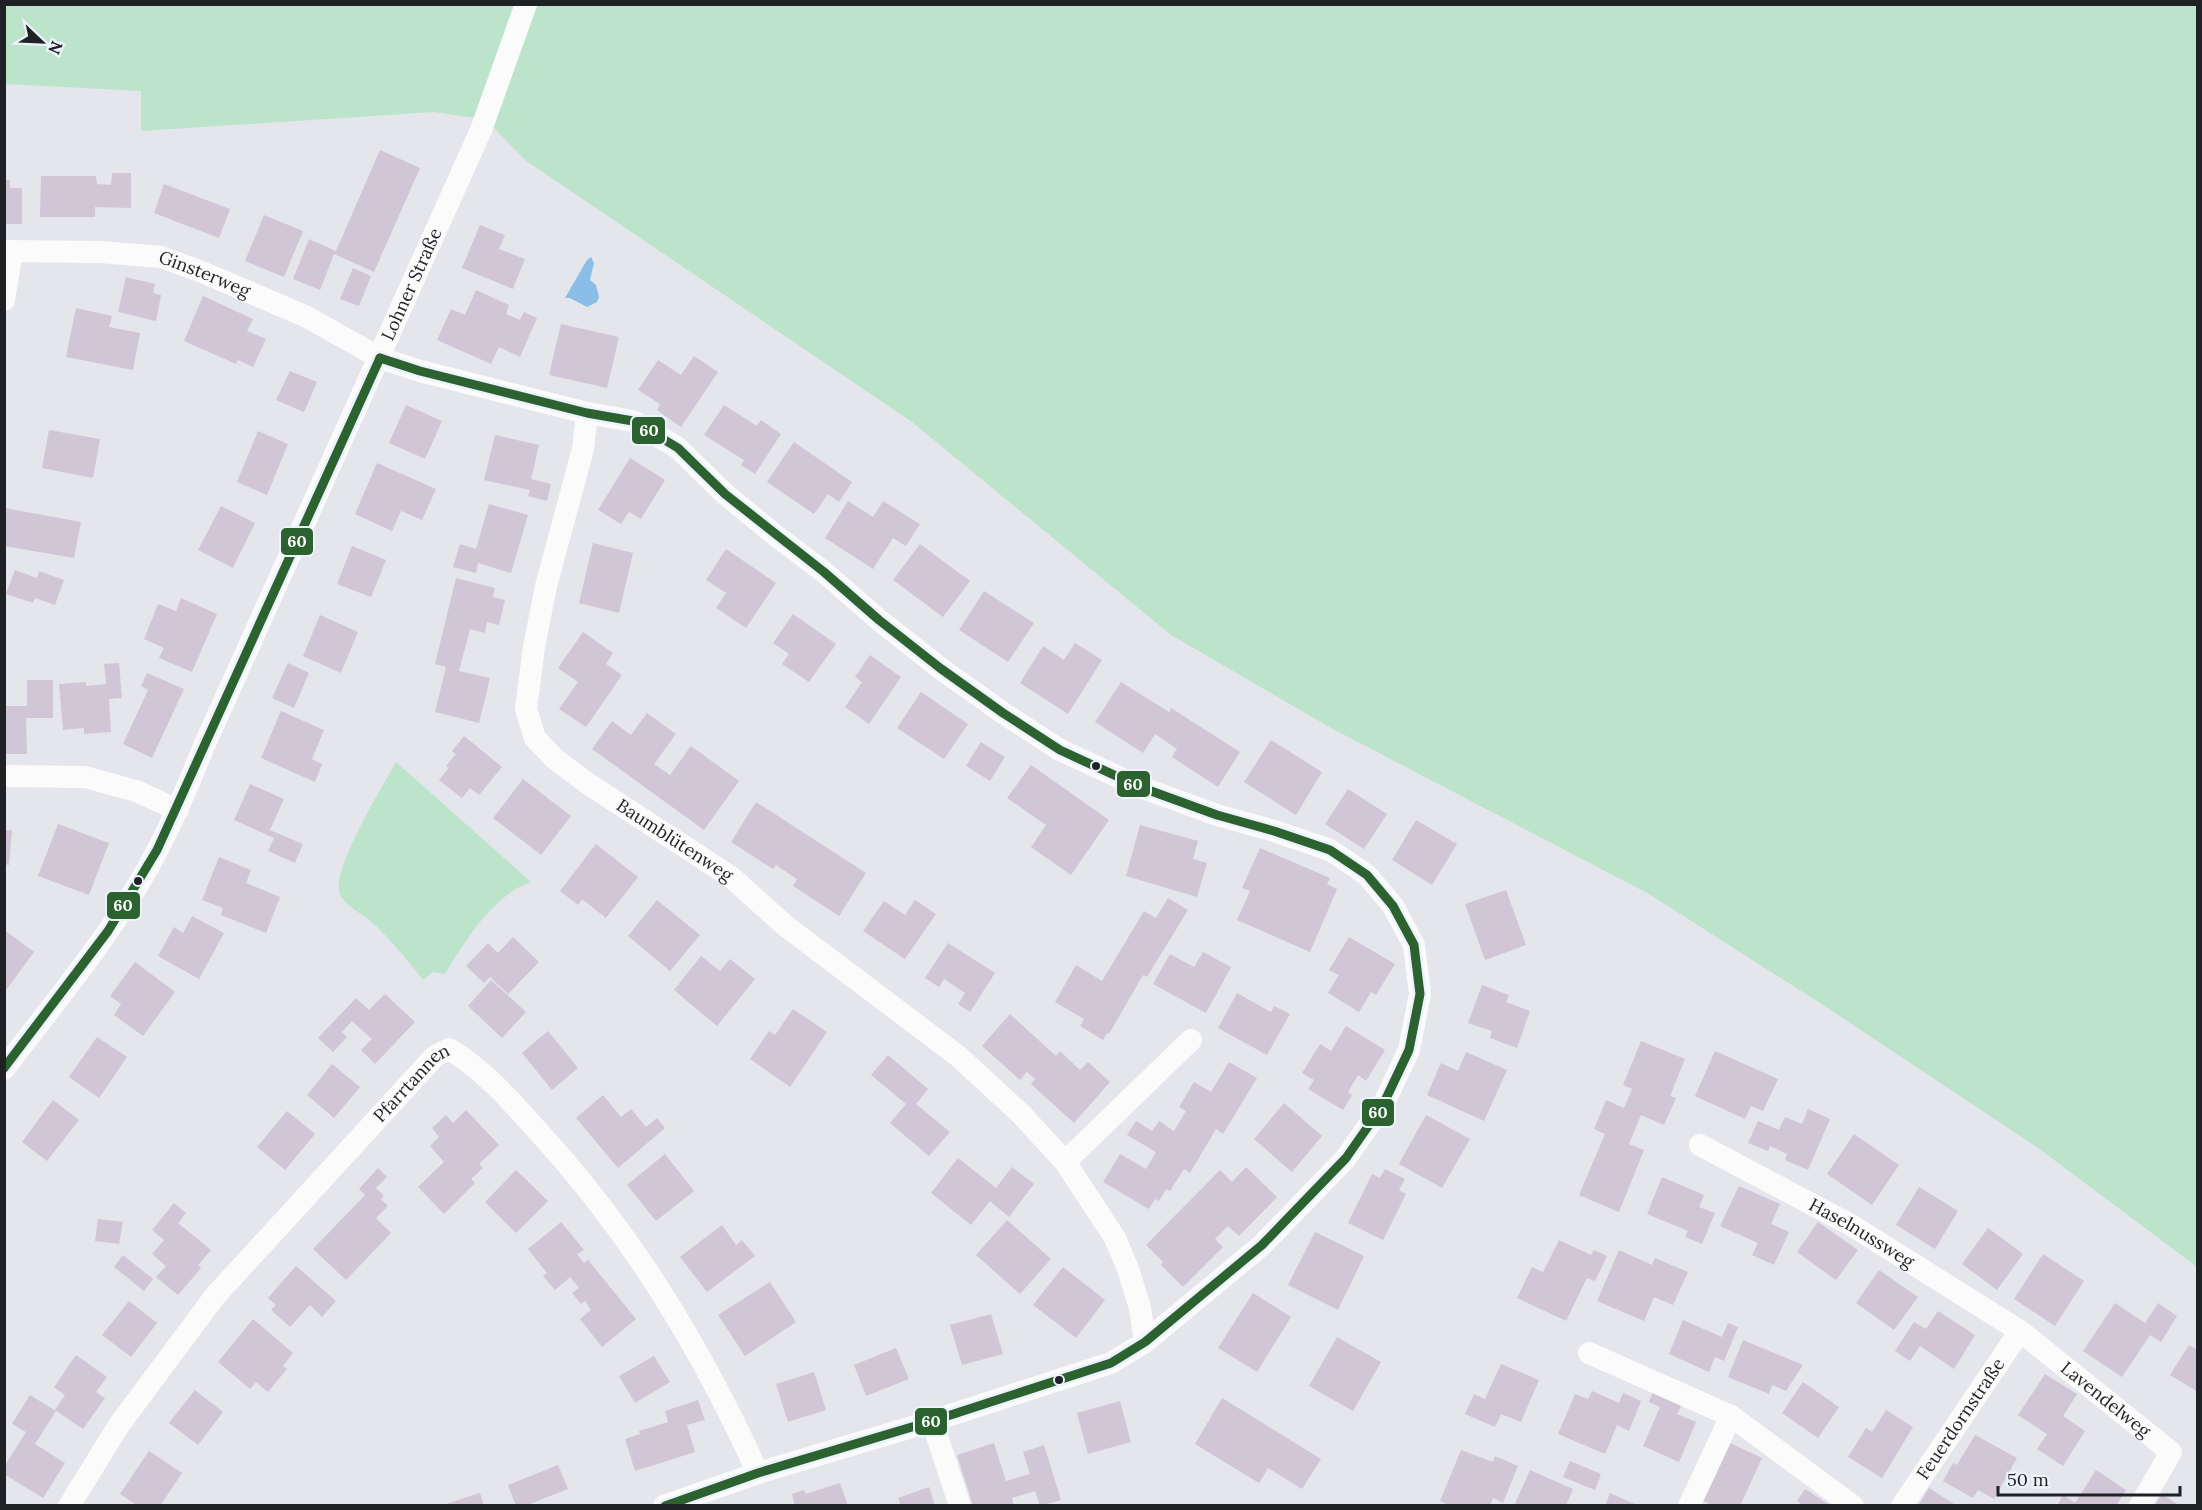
<svg xmlns="http://www.w3.org/2000/svg" width="2202" height="1510" font-family="Lora,serif">
<style>
.green{fill:#bce4ca}
.water{fill:#8abee7}
.building{fill:#d0c6d5}
.lines{fill:none;stroke-linecap:round;stroke-linejoin:round}
.street{stroke:#fbfbfc;stroke-width:22}
.bus-1-casing{stroke:#eef2fc;stroke-width:14}
.bus-1{stroke:#2b622f;stroke-width:9}
.bus-dot{fill:#1f2124;stroke:#eef2fc;stroke-width:2}
.labels{text-anchor:middle;stroke-width:5;stroke-linejoin:round;paint-order:stroke}
.street-label{font-size:18px;fill:#1f2124;stroke:#eef2fc}
.line-badge{stroke:#eef2fc;stroke-width:2}
.badge-label{font-size:16px;text-anchor:middle;font-weight:bold;fill:#fff}
</style>
<rect width="100%" height="100%" fill="#e4e6ec"/>
<g class="green">
<path d="M4 5H516L475 118 434 112 141 131V91L5 84Z"/>
<path d="M537 5H2197V1267L2038 1148 1826 1007 1649 894 1331 728 1171 635 912 422 525 160 493 127Z"/>
<path d="M396 762 531 882C524 885 516 888 510 893 483 912 462 946 445 974L433 972 423 980C408 961 392 941 375 925 365 915 346 907 340 895 330 871 383 786 396 762Z"/>
</g>
<path class="water" d="M591 257 594 263 590 280 596 285 599 297 597 302 587 307 570 298H565L587 260Z"/>
<g class="building">
<path d="M380 150 420 168 374 272 334 254 320 290 293 279 309 239 336 251Z"/>
<path d="M112 173H131V208L95 207V217H40L41 176H96L97 184 111 185Z"/>
<path d="M5 180H10V188H22V224H5Z"/>
<path d="M164 184 230 209 219 238 154 213Z"/>
<path d="M264 215 303 231 284 277 245 261Z"/>
<path d="M480 225 505 235 499 249 525 259 513 289 462 268Z"/>
<path d="M353 268 371 276 359 306 340 299Z"/>
<path d="M126 277 155 284 153 293 161 295 156 321 118 312Z"/>
<path d="M476 290 509 305 506 314 520 320 524 312 537 318 520 357 499 347 491 364 437 340 451 309 465 315Z"/>
<path d="M203 296 253 319 247 331 266 339 253 367 238 360 236 364 184 341Z"/>
<path d="M76 308 112 316 109 327 140 333 133 370 66 357Z"/>
<path d="M561 324 619 337 607 388 549 375Z"/>
<path d="M694 356 718 372 681 427 657 410 660 404 638 390 658 360 681 375Z"/>
<path d="M290 371 317 382 304 412 276 400Z"/>
<path d="M406 405 442 421 425 459 389 443Z"/>
<path d="M724 405 757 426 761 420 781 434 755 474 741 465 744 460 704 435Z"/>
<path d="M49 430 100 439 93 478 42 468Z"/>
<path d="M258 431 288 444 267 495 237 482Z"/>
<path d="M495 435 539 445 531 479 551 484 547 501 528 496 530 490 484 480Z"/>
<path d="M794 442 852 482 839 502 828 494 814 514 767 482Z"/>
<path d="M630 458 665 480 641 519 629 512 621 524 598 510Z"/>
<path d="M377 463 436 489 422 520 401 511 392 531 355 514Z"/>
<path d="M848 501 873 517 883 501 920 524 906 546 893 538 873 569 825 538Z"/>
<path d="M489 504 528 515 511 573 478 563 476 573 453 567 460 544 476 549Z"/>
<path d="M221 506 255 523 233 568 198 550Z"/>
<path d="M5 508 81 522 74 558 4 546Z"/>
<path d="M593 543 633 553 619 613 579 603Z"/>
<path d="M920 544 970 581 943 617 893 580Z"/>
<path d="M352 546 386 560 371 597 337 584Z"/>
<path d="M726 549 776 583 746 628 716 608 726 593 706 580Z"/>
<path d="M15 570 37 578 39 571 64 580 55 605 35 598 33 603 6 594Z"/>
<path d="M456 578 495 588 493 597 505 600 499 625 487 622 485 633 470 629 459 671 490 678 479 723 435 712 446 667 435 664Z"/>
<path d="M984 591 1034 623 1008 662 959 630Z"/>
<path d="M181 598 217 614 192 672 159 658 164 648 144 639 158 604 176 611Z"/>
<path d="M793 614 836 644 809 682 782 664 789 654 773 643Z"/>
<path d="M320 615 358 632 341 673 303 656Z"/>
<path d="M583 632 613 653 606 664 622 675 586 727 559 709 578 682 558 668Z"/>
<path d="M1075 643 1102 660 1068 714 1020 683 1043 646 1064 660Z"/>
<path d="M870 655 901 677 869 724 845 707 862 682 855 677Z"/>
<path d="M119 663 122 698 109 699 111 732 84 734V728L63 730 59 684 86 682V686L106 684 104 664Z"/>
<path d="M288 663 309 673 294 708 272 698Z"/>
<path d="M147 673 184 689 152 758 123 744 148 690 141 686Z"/>
<path d="M27 680H53V718H26L27 754H4V706H27Z"/>
<path d="M1121 682 1169 712 1171 708 1240 752 1218 787 1172 757 1177 749 1155 734 1143 753 1095 722Z"/>
<path d="M921 692 968 724 944 759 897 728Z"/>
<path d="M281 711 324 730 312 759 322 764 315 782 261 758Z"/>
<path d="M647 713 676 734 654 764 670 775 691 746 739 781 704 830 592 749 612 721 631 735Z"/>
<path d="M464 736 502 767 479 795 470 788 462 798 439 780 449 768 446 766 456 754 452 751Z"/>
<path d="M1271 740 1322 772 1296 815 1244 782Z"/>
<path d="M981 742 1005 757 990 781 966 766Z"/>
<path d="M1031 765 1109 820 1071 875 1031 847 1046 825 1007 798Z"/>
<path d="M523 779 571 816 541 855 493 818Z"/>
<path d="M250 784 284 799 270 830 303 844 295 863 268 851 274 838 234 820Z"/>
<path d="M1348 789 1387 814 1364 849 1325 824Z"/>
<path d="M756 802 866 873 839 916 793 886 797 879 776 865 773 869 731 842Z"/>
<path d="M1416 820 1457 844 1432 885 1392 860Z"/>
<path d="M58 824 109 843 89 895 38 876Z"/>
<path d="M1140 825 1198 841 1193 859 1207 863 1197 897 1126 876Z"/>
<path d="M4 830H12L9 865 4 864Z"/>
<path d="M596 844 638 877 606 918 582 899 578 905 560 891Z"/>
<path d="M1260 848 1330 878 1327 884 1337 889 1310 952 1237 920 1250 891 1242 888Z"/>
<path d="M219 857 251 870 246 883 280 897 266 933 221 915 223 908 202 900Z"/>
<path d="M1506 890 1526 945 1485 960 1465 904Z"/>
<path d="M1168 898 1188 910 1147 977 1143 975 1109 1034 1107 1033 1103 1040 1080 1026 1084 1019 1055 1002 1076 965 1102 981 1144 911 1156 918Z"/>
<path d="M657 900 700 935 670 971 628 936Z"/>
<path d="M915 900 936 914 905 959 863 931 884 901 905 915Z"/>
<path d="M192 916 224 933 199 979 158 956 174 927 183 933Z"/>
<path d="M4 930 34 952 7 989 4 987Z"/>
<path d="M513 937 539 962 508 994 490 977 484 983 466 966 488 943 498 953Z"/>
<path d="M1349 937 1395 964 1376 995 1371 992 1359 1012 1328 993 1339 975 1329 970Z"/>
<path d="M948 943 995 973 970 1012 958 1004 965 993 944 979 939 987 925 978Z"/>
<path d="M1203 952 1231 967 1206 1013 1153 984 1170 954 1194 967Z"/>
<path d="M701 956 720 971 730 959 755 979 717 1026 674 990Z"/>
<path d="M135 962 175 992 143 1036 114 1015 121 1004 110 996Z"/>
<path d="M491 980 526 1012 502 1038 468 1006Z"/>
<path d="M1482 985 1509 995 1506 1002 1530 1011 1517 1048 1490 1038 1492 1031 1468 1023Z"/>
<path d="M1237 993 1271 1012 1274 1006 1290 1014 1267 1055 1218 1028Z"/>
<path d="M385 994 415 1022 375 1064 361 1050 372 1039 352 1021 342 1032 347 1037 333 1052 318 1038 356 998 369 1010Z"/>
<path d="M793 1009 827 1032 790 1087 750 1059 769 1031 775 1035Z"/>
<path d="M1010 1014 1056 1056 1060 1051 1080 1070 1088 1062 1110 1082 1074 1123 1031 1084 1035 1079 1027 1072 1020 1080 982 1046Z"/>
<path d="M1346 1026 1385 1050 1366 1081 1358 1075 1348 1092 1352 1095 1343 1110 1308 1089 1314 1080 1302 1073 1320 1044 1331 1051Z"/>
<path d="M548 1031 578 1068 552 1090 522 1053Z"/>
<path d="M97 1037 127 1057 99 1098 69 1077Z"/>
<path d="M1641 1041 1685 1059 1670 1096 1676 1098 1664 1125 1641 1115 1629 1144 1644 1150 1619 1212 1579 1195 1605 1134 1594 1129 1606 1100 1624 1108 1632 1089 1623 1085Z"/>
<path d="M1715 1051 1778 1079 1763 1111 1751 1106 1745 1119 1695 1096Z"/>
<path d="M1466 1052 1507 1070 1484 1121 1427 1095 1441 1063 1458 1071Z"/>
<path d="M888 1055 928 1089 916 1104 950 1132 929 1156 890 1123 906 1104 871 1075Z"/>
<path d="M1229 1062 1257 1078 1223 1134 1216 1129 1190 1173 1184 1169 1170 1191 1166 1189 1159 1201 1155 1199 1149 1209 1103 1182 1120 1154 1146 1169 1156 1152 1127 1135 1136 1121 1152 1131 1159 1121 1174 1131 1186 1111 1179 1107 1194 1082 1211 1092Z"/>
<path d="M332 1064 360 1087 334 1118 307 1095Z"/>
<path d="M603 1095 621 1117 631 1109 646 1127 657 1118 665 1128 618 1168 576 1118Z"/>
<path d="M53 1100 79 1120 47 1161 22 1142Z"/>
<path d="M1284 1103 1322 1136 1292 1172 1254 1139Z"/>
<path d="M1808 1109 1830 1119 1808 1170 1785 1160 1787 1154 1770 1146 1768 1151 1748 1143 1758 1121 1779 1130 1785 1117 1802 1124Z"/>
<path d="M466 1110 499 1145 479 1164 483 1168 471 1179 475 1183 444 1214 418 1187 444 1162 430 1146 439 1137 432 1128 446 1115 453 1123Z"/>
<path d="M287 1111 315 1134 285 1170 257 1147Z"/>
<path d="M1426 1115 1470 1139 1442 1188 1399 1164Z"/>
<path d="M1854 1134 1899 1165 1872 1205 1827 1174Z"/>
<path d="M665 1154 694 1191 656 1221 627 1185Z"/>
<path d="M958 1158 996 1188 1012 1167 1034 1184 1009 1217 990 1201 971 1225 931 1193Z"/>
<path d="M1246 1167 1277 1197 1239 1236 1228 1226 1215 1239 1223 1247 1183 1287 1161 1265 1163 1262 1146 1245 1220 1170 1232 1182Z"/>
<path d="M378 1168 387 1177 376 1188 384 1196 381 1199 388 1206 376 1218 391 1233 346 1280 313 1249 365 1195 359 1189Z"/>
<path d="M1385 1169 1405 1179 1399 1190 1406 1194 1383 1240 1348 1223 1372 1174 1380 1178Z"/>
<path d="M516 1170 548 1201 516 1233 485 1202Z"/>
<path d="M1662 1177 1704 1195 1699 1207 1715 1213 1702 1244 1685 1237 1688 1231 1647 1214Z"/>
<path d="M1739 1186 1780 1204 1771 1224 1789 1232 1774 1265 1752 1255 1758 1243 1720 1226Z"/>
<path d="M1919 1187 1958 1211 1935 1249 1896 1225Z"/>
<path d="M174 1203 186 1213 178 1223 211 1250 198 1265 201 1268 178 1295 156 1277 166 1266 152 1254 164 1240 152 1230Z"/>
<path d="M98 1219 123 1222 119 1244 95 1241Z"/>
<path d="M1007 1220 1051 1259 1020 1294 976 1255Z"/>
<path d="M561 1222 584 1250 577 1254 584 1263 588 1260 636 1319 602 1347 580 1319 591 1310 585 1301 581 1304 572 1293 579 1288 570 1277 555 1290 543 1276 547 1273 528 1249Z"/>
<path d="M1818 1222 1858 1250 1836 1280 1797 1252Z"/>
<path d="M722 1225 736 1245 742 1240 755 1256 707 1292 680 1257Z"/>
<path d="M1988 1228 2023 1254 1997 1290 1962 1264Z"/>
<path d="M1315 1232 1364 1256 1338 1310 1288 1285Z"/>
<path d="M1559 1240 1591 1255 1594 1250 1607 1256 1595 1281 1587 1278 1566 1321 1517 1298 1532 1267 1543 1272Z"/>
<path d="M1619 1250 1652 1265 1655 1258 1688 1272 1673 1305 1654 1297 1644 1321 1597 1301Z"/>
<path d="M2043 1254 2084 1281 2055 1326 2014 1299Z"/>
<path d="M123 1255 153 1279 144 1291 114 1267Z"/>
<path d="M296 1266 336 1301 322 1317 310 1305 290 1327 271 1310 276 1305 268 1298Z"/>
<path d="M1063 1267 1105 1300 1076 1338 1033 1305Z"/>
<path d="M1879 1270 1918 1297 1894 1330 1856 1303Z"/>
<path d="M770 1282 796 1322 745 1356 718 1315Z"/>
<path d="M1253 1293 1291 1317 1257 1372 1218 1348Z"/>
<path d="M129 1301 157 1323 131 1357 102 1335Z"/>
<path d="M2115 1303 2145 1323 2158 1303 2177 1316 2161 1342 2150 1335 2122 1377 2083 1351Z"/>
<path d="M1938 1311 1975 1335 1954 1369 1920 1346 1910 1361 1895 1351 1914 1322 1926 1329Z"/>
<path d="M991 1314 1003 1354 962 1365 950 1325Z"/>
<path d="M253 1319 293 1353 283 1366 287 1369 268 1392 256 1382 250 1389 218 1362Z"/>
<path d="M1683 1320 1722 1337 1728 1323 1738 1327 1724 1361 1715 1357 1709 1372 1669 1354Z"/>
<path d="M1337 1337 1381 1362 1353 1411 1309 1386Z"/>
<path d="M1743 1340 1803 1365 1786 1391 1772 1385 1769 1394 1728 1377Z"/>
<path d="M2189 1345 2198 1350V1392L2170 1375Z"/>
<path d="M896 1348 909 1379 866 1396 854 1365Z"/>
<path d="M76 1355 107 1377 96 1392 105 1398 83 1429 55 1410 65 1395 54 1387Z"/>
<path d="M654 1356 670 1382 635 1403 619 1376Z"/>
<path d="M1501 1364 1539 1380 1521 1422 1501 1414 1495 1427 1465 1414 1474 1394 1485 1399Z"/>
<path d="M814 1372 826 1410 788 1422 776 1384Z"/>
<path d="M2045 1374 2077 1394 2063 1416 2085 1431 2063 1466 2037 1449 2047 1434 2018 1415Z"/>
<path d="M1803 1382 1839 1407 1818 1438 1782 1413Z"/>
<path d="M1654 1389 1683 1402 1677 1414 1696 1422 1679 1462 1643 1446 1660 1407 1649 1402Z"/>
<path d="M195 1390 223 1412 198 1445 169 1423Z"/>
<path d="M1592 1391 1619 1403 1623 1393 1641 1401 1629 1431 1617 1425 1605 1454 1558 1434 1575 1394 1588 1399Z"/>
<path d="M30 1395 56 1411 35 1444 65 1463 43 1498 4 1474V1467L26 1432 12 1424Z"/>
<path d="M1222 1398 1321 1459 1302 1489 1268 1468 1259 1483 1195 1444Z"/>
<path d="M698 1400 705 1420 687 1425 695 1452 635 1471 625 1439 640 1434 639 1431 668 1422 665 1411Z"/>
<path d="M1120 1401 1131 1442 1088 1454 1077 1413Z"/>
<path d="M1886 1410 1913 1427 1882 1478 1848 1457 1866 1428 1872 1432Z"/>
<path d="M1975 1435 2017 1458 1994 1499 1978 1490 1973 1498 1943 1481 1953 1463 1957 1465Z"/>
<path d="M1726 1441 1762 1458 1740 1506H1714L1699 1499Z"/>
<path d="M994 1443 1006 1481 1030 1474 1023 1452 1044 1445 1061 1500 1040 1506 1035 1491 1012 1498 1014 1506H973L957 1455Z"/>
<path d="M1461 1450 1493 1462 1495 1456 1518 1466 1503 1503 1493 1498 1490 1506H1451L1440 1501Z"/>
<path d="M149 1451 182 1473 160 1506H138L120 1494Z"/>
<path d="M1570 1461 1601 1474 1595 1490 1563 1477Z"/>
<path d="M558 1465 568 1489 525 1506H516L508 1485Z"/>
<path d="M1530 1470 1573 1489 1566 1506H1514Z"/>
<path d="M2096 1470 2126 1490 2116 1506H2057L2063 1495 2075 1503Z"/>
<path d="M840 1483 848 1506H795L792 1494 804 1490 806 1494Z"/>
<path d="M929 1487 935 1506H901L898 1498Z"/>
<path d="M1929 1488 1957 1506H1918Z"/>
<path d="M1805 1489 1831 1506H1804L1797 1501Z"/>
<path d="M480 1493 484 1506H443V1505Z"/>
<path d="M1610 1493 1639 1506H1605Z"/>
<path d="M2162 1494 2180 1506H2154Z"/>
</g>
<g class="lines">
<g class="street">
<path id="s1" d="M4 251 100 252 161 257 202 272 305 316 380 358 420 371 587 413 633 421 678 448 725 494 775 535 824 572 879 620 940 668 1003 713 1060 750 1140 787 1217 815 1274 831 1330 850 1367 875 1393 906 1414 945 1420 994 1409 1050 1383 1105 1346 1158 1262 1245 1145 1342 1111 1363 932 1421 758 1473 664 1506"/>
<path d="M4 300 12 251"/>
<path id="s2" d="M587 413 583 449 546 586 534 647 526 709 535 738 555 759 587 783 731 877 787 927 958 1056 1021 1114 1065 1162 1115 1238 1128 1269 1140 1308 1145 1342"/>
<path d="M4 776 85 777 136 791 178 810"/>
<path id="s3" d="M4 1069C50 1008 100 949 139 883 165 840 185 793 204 746L481 130 526 4"/>
<path id="s4" d="M1700 1145 1851 1225 2020 1331 2171 1452 2140 1506"/>
<path d="M1065 1162 1191 1040"/>
<path d="M1589 1353 1731 1416 1853 1506"/>
<path d="M932 1421 960 1506"/>
<path id="s5" d="M69 1506 119 1425 215 1296 435 1056 449 1049C483 1069 510 1100 536 1129 631 1232 700 1346 758 1473"/>
<path d="M1689 1506 1731 1416"/>
<path id="s6" d="M1902 1506 2020 1331"/>
</g>
<defs>
<g id="bus-1">
<path d="M380 358 420 371 587 413 633 421 678 448 725 494 824 572 879 620 940 668 1003 713 1060 750 1140 787 1217 815 1274 831 1330 850 1367 875 1393 906 1414 945 1420 994 1409 1050 1383 1105 1346 1158 1262 1245 1145 1342 1111 1363 932 1421 758 1473 665 1506"/>
<path d="M4 1068 108 931 157 850 380 358"/>
</g>
</defs>
<use href="#bus-1" class="bus-1-casing"/>
<use href="#bus-1" class="bus-1"/>
</g>
<g class="bus-dot">
<circle cx="1096" cy="766" r="5"/>
<circle cx="138" cy="881" r="5"/>
<circle cx="1059" cy="1380" r="5"/>
</g>
<g class="labels">
<g class="street-label">
<text dy="6" stroke="none"><textPath href="#s1" startOffset="204">Ginsterweg</textPath></text>
<text dy="6" stroke="none"><textPath href="#s3" startOffset="888">Lohner Straße</textPath></text>
<text dy="6" stroke="none"><textPath href="#s2" startOffset="507">Baumblütenweg</textPath></text>
<text dy="6" stroke="none"><textPath href="#s5" startOffset="546">Pfarrtannen</textPath></text>
<text dy="6" stroke="none"><textPath href="#s4" startOffset="184">Haselnussweg</textPath></text>
<text dy="6" stroke="none"><textPath href="#s4" startOffset="480">Lavendelweg</textPath></text>
<text dy="6" stroke="none"><textPath href="#s6" startOffset="105">Feuerdornstraße</textPath></text>
</g>
</g>
<g class="line-badge">
<rect x="631" y="416" width="35" height="29" rx="6" fill="#2b622f"/>
<rect x="280" y="527" width="34" height="29" rx="6" fill="#2b622f"/>
<rect x="1116" y="770" width="35" height="28" rx="6" fill="#2b622f"/>
<rect x="106" y="891" width="35" height="29" rx="6" fill="#2b622f"/>
<rect x="1361" y="1098" width="34" height="29" rx="6" fill="#2b622f"/>
<rect x="914" y="1407" width="34" height="29" rx="6" fill="#2b622f"/>
</g>
<g class="badge-label">
<text x="649" y="436">60</text>
<text x="297" y="547">60</text>
<text x="1133" y="790">60</text>
<text x="123" y="911">60</text>
<text x="1378" y="1118">60</text>
<text x="931" y="1427">60</text>
</g>
<rect width="2202" height="1510" fill="none" stroke="#1f2124" stroke-width="12"/>
<g transform="translate(42 42) rotate(113)" stroke="#eef2fc" stroke-width="4.5" paint-order="stroke">
<path d="M0-4.5L10 22L0 15L-10 22Z" fill="#1f2124"/>
<text y="-9" font-size="16" font-weight="bold" text-anchor="middle" fill="#1f2124">N</text>
</g>
<path d="M1998 1486v9h182v-9" fill="none" stroke="#1f2124" stroke-width="3"/>
<text x="2007" y="1486" font-size="18" fill="#1f2124" stroke="#eef2fc" stroke-width="4.5" paint-order="stroke">50 m</text>
</svg>
